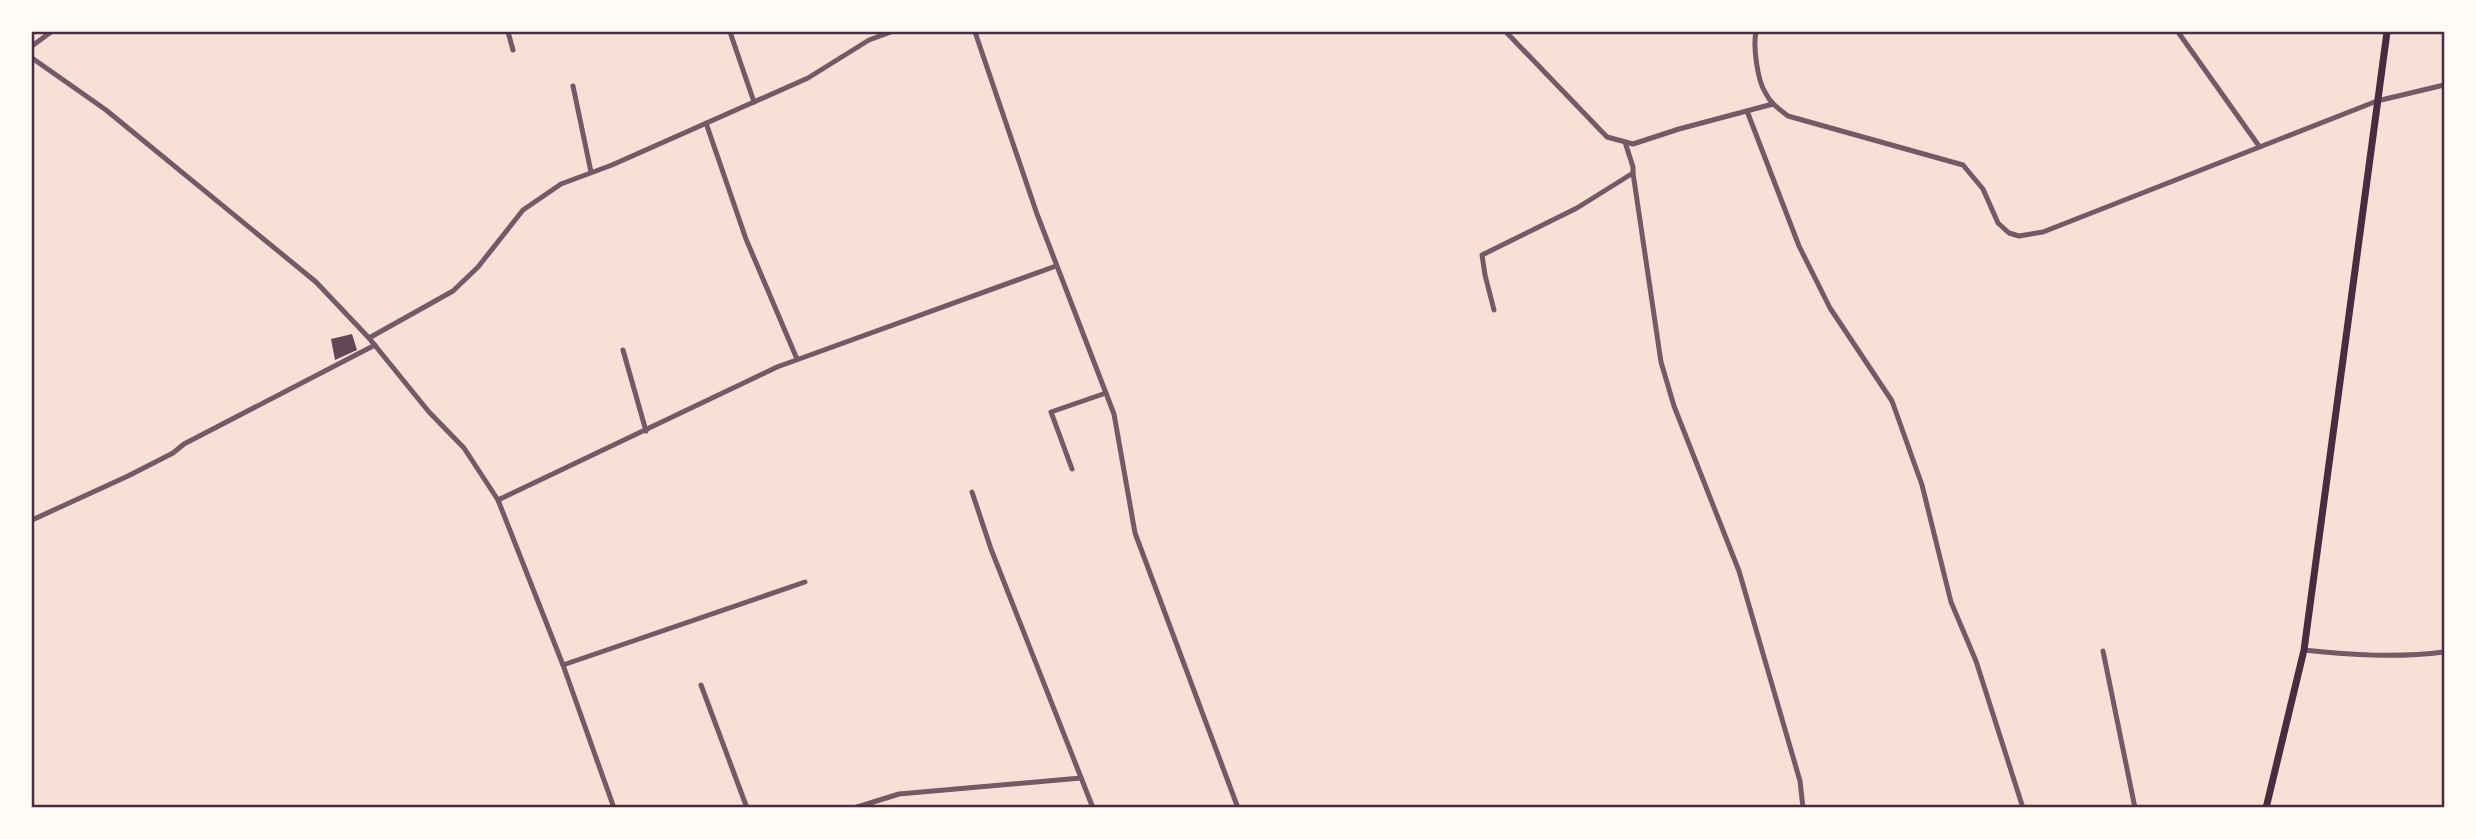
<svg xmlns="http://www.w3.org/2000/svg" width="2476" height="839" font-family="Poppins,sans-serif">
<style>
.building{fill:#644757}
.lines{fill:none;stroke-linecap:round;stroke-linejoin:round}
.minor{stroke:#755966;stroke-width:5}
.secondary{stroke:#4a2c40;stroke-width:7}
.neatline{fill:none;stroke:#4a2c40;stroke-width:2.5}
</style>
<rect width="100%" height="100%" fill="#f7e1d7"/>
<path class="building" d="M352 334 357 350 335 360 331 339Z"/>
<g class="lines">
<g class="minor">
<path d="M508 32 513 50"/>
<path d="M730 32 754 102"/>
<path d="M975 32 1037 214 1114 414 1135 533 1238 808"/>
<path d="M1506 32 1607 137 1633 144 1679 129 1773 104"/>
<path d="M1756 32C1753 45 1757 79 1765 92 1770 103 1779 109 1788 116L1963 165 1983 189 1998 223 2009 233 2019 236 2043 232 2377 101 2444 85"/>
<path d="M2178 32 2259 146"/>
<path d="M32 46 51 32"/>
<path d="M32 58 106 110 316 282 369 338 429 412 464 448 498 500 563 665 614 808"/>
<path d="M573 86 591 172"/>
<path d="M1747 111 1799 246 1830 308 1892 401 1922 485 1951 602 1976 661 2023 808"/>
<path d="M706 123 746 239 797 359"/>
<path d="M1633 173 1661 362 1674 406 1739 571 1800 781 1803 808"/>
<path d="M1494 310 1485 275 1482 255 1577 208 1633 173V167L1625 142"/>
<path d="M369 338 453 291 478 267 523 210 561 184 612 165 808 78 869 40 891 32"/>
<path d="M623 350 646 431"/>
<path d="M1072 469 1051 412 1106 393"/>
<path d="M972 492 991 549 1093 808"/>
<path d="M498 500 777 367 1056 266"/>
<path d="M32 520 128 476 173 453 184 444 375 345"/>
<path d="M2304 650C2351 655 2397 658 2444 652"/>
<path d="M2103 651 2135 808"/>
<path d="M563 665 805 582"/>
<path d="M701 685 747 808"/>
<path d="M854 808 899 794 1081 778"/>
</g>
<path class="secondary" d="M2266 808 2304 650 2387 32"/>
</g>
<rect width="2476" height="839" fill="none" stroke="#fffaf5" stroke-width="66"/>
<rect x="33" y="33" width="2410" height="773" class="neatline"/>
</svg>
